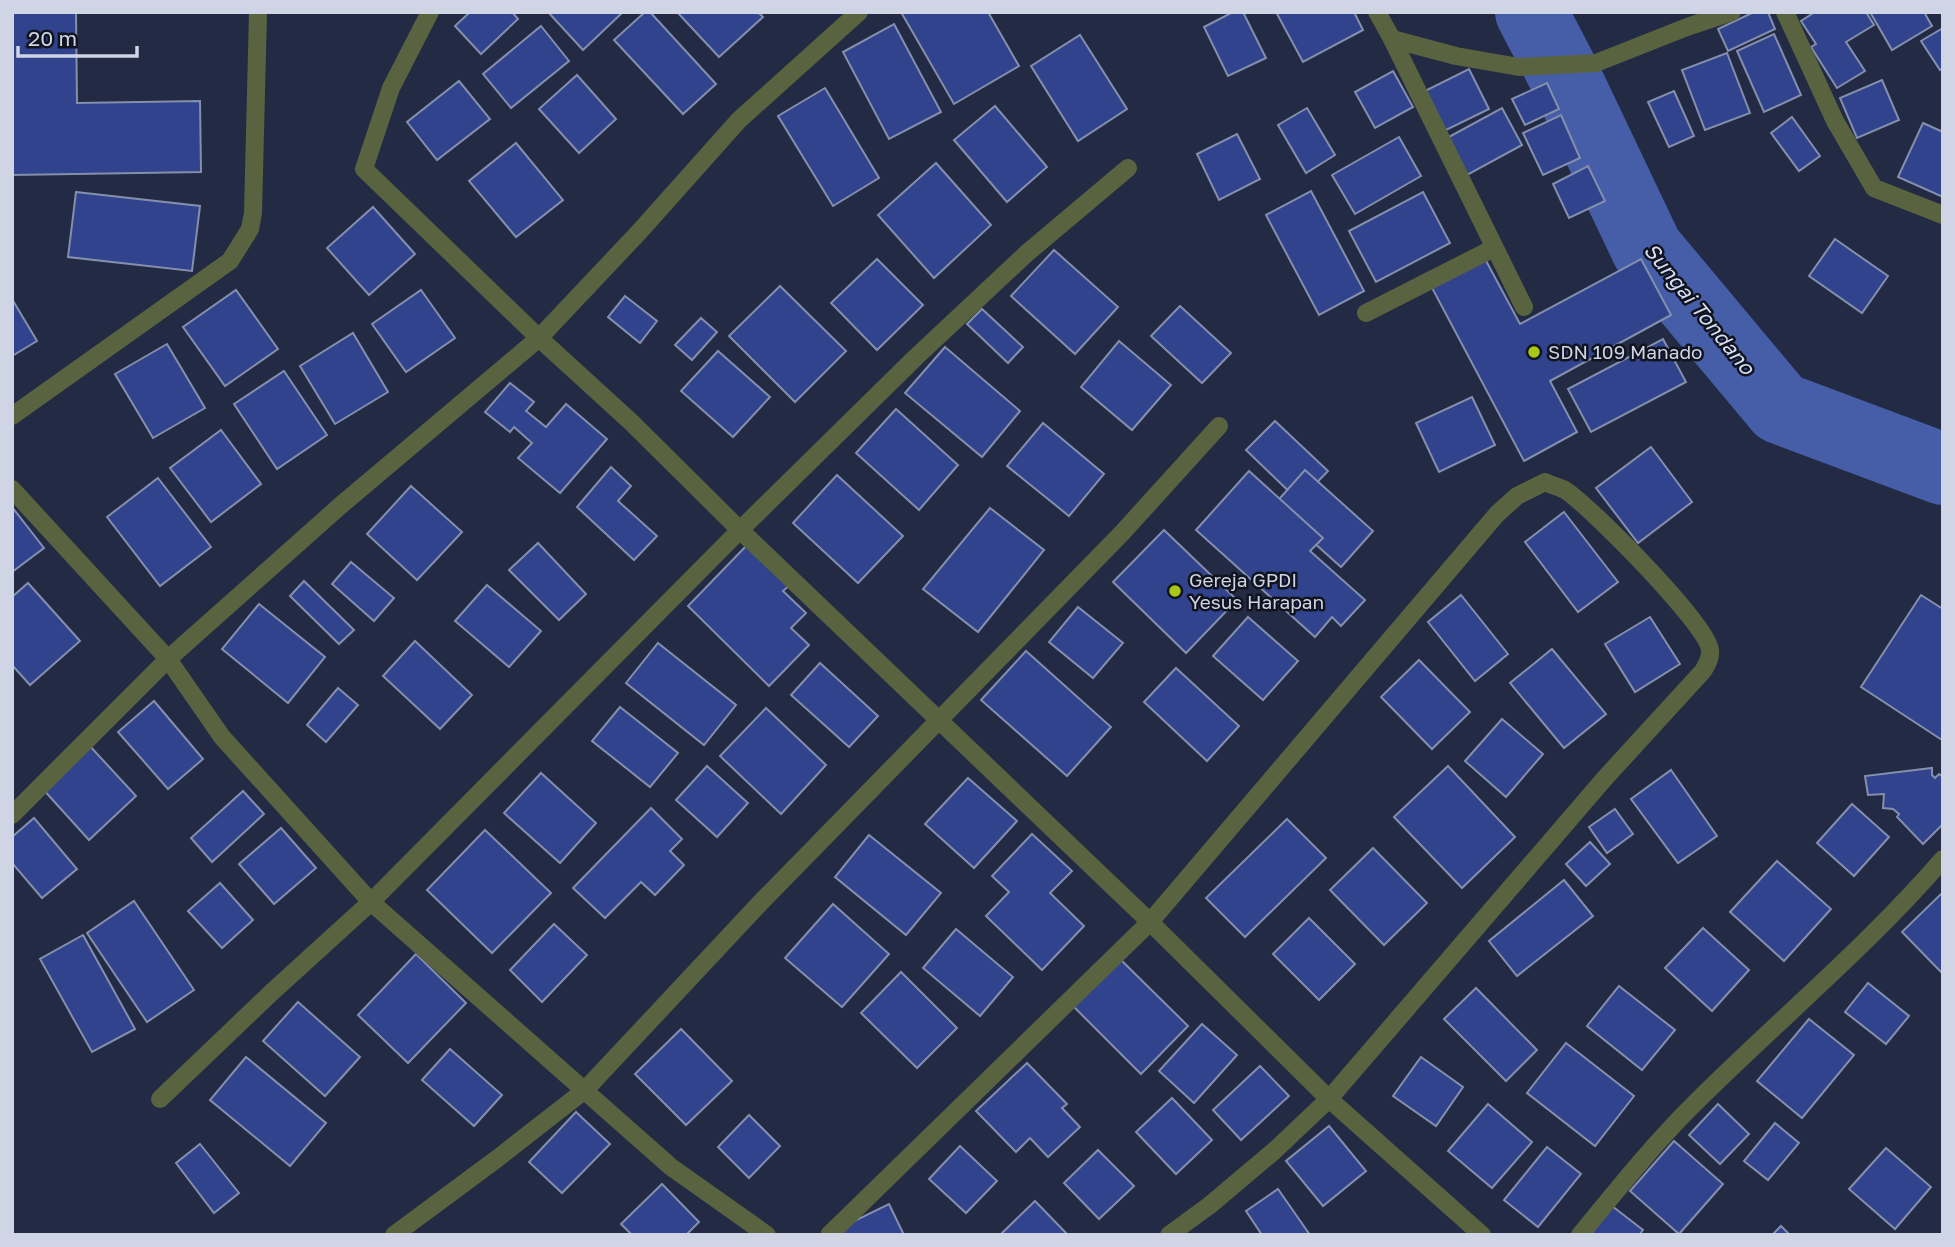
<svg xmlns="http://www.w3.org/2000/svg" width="1955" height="1247" font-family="'Golos Text',sans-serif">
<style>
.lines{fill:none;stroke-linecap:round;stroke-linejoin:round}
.river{stroke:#465da8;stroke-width:72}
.building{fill:#30438c;stroke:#848fad;stroke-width:2}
.minor{stroke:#5a633f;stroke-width:18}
.poi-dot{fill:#aac717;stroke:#10141f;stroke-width:2.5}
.labels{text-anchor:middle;stroke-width:5;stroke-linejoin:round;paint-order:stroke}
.poi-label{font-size:19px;fill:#cfd5e5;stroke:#10141f;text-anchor:start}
.water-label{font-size:21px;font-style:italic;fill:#d6def3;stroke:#10141f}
</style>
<rect width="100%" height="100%" fill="#222b43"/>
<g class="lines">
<path class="river" d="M1531 12 1568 83 1647 249 1780 408 1943 469"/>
</g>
<g class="building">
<path d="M12 12H76L77 103 200 101 201 172 12 175Z"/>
<path d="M470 12H512L518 19 481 54 455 26Z"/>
<path d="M548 12H623L583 50Z"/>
<path d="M645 12H650L716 84 683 114 614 40Z"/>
<path d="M677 12H758L763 17 719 57Z"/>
<path d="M901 12H988L1019 66 954 104Z"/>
<path d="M1233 12H1243L1266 58 1228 76 1204 27Z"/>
<path d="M1276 12H1354L1363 30 1303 62Z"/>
<path d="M1754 12H1768L1775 29 1728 51 1718 29Z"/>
<path d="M1815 12H1866L1874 25 1846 42 1865 71 1837 88 1811 47 1816 44 1801 21Z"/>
<path d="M1870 12H1924L1932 26 1892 50Z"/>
<path d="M894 24 941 112 889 139 843 52Z"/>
<path d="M541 26 569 61 511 108 483 74Z"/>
<path d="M1943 28V68L1940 70 1921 41Z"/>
<path d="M1774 34 1801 95 1764 112 1737 51Z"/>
<path d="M1080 35 1127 109 1078 141 1031 66Z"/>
<path d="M1727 53 1750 113 1705 130 1682 70Z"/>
<path d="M1469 69 1489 109 1442 132 1423 92Z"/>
<path d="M1393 71 1413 107 1375 128 1355 92Z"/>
<path d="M577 75 616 119 579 153 539 109Z"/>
<path d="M1882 80 1899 120 1857 138 1840 98Z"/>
<path d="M459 81 490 119 437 160 407 122Z"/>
<path d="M1547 83 1559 109 1525 125 1512 99Z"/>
<path d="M825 88 879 178 833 206 778 116Z"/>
<path d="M1674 91 1694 136 1669 147 1648 102Z"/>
<path d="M995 106 1047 167 1007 202 954 140Z"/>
<path d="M1307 108 1335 155 1306 173 1278 125Z"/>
<path d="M1502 108 1522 145 1467 175 1447 138Z"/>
<path d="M1561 115 1580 158 1543 175 1523 133Z"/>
<path d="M1792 117 1820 156 1799 171 1771 133Z"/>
<path d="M1923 123 1943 132V197L1898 177Z"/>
<path d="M1237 134 1260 179 1219 200 1197 154Z"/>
<path d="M1399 137 1421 176 1355 214 1332 175Z"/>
<path d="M516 143 563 200 516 237 469 181Z"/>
<path d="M936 163 991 225 934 278 878 215Z"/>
<path d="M1588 166 1605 201 1569 218 1553 184Z"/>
<path d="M1311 191 1364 291 1319 315 1266 215Z"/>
<path d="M76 192 200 206 192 271 68 257Z"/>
<path d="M1423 192 1450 243 1376 282 1349 231Z"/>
<path d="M373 207 415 254 369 295 327 248Z"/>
<path d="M1835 239 1888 276 1862 313 1809 276Z"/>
<path d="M1054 250 1118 307 1075 354 1011 296Z"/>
<path d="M1484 257 1520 324 1641 259 1671 315 1550 381 1577 432 1524 461 1431 286Z"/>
<path d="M877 259 923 305 877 350 831 303Z"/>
<path d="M780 286 846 351 795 402 729 336Z"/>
<path d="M236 290 278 349 225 386 183 327Z"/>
<path d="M421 290 455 338 406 372 372 324Z"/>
<path d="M625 296 657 321 640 343 608 317Z"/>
<path d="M12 299 37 341 12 356Z"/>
<path d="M1180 306 1231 353 1202 383 1151 336Z"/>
<path d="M982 309 1023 347 1008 363 967 324Z"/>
<path d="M701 318 717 332 692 360 675 345Z"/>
<path d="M353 333 388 392 335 424 300 366Z"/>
<path d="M1663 339 1686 382 1591 432 1568 389Z"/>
<path d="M1119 341 1171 385 1132 430 1081 387Z"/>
<path d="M167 344 205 408 153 438 115 374Z"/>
<path d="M945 347 1020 411 982 457 905 393Z"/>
<path d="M718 351 770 397 733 437 681 391Z"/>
<path d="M284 371 327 435 277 469 234 404Z"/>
<path d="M510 383 534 402 526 411 546 427 566 404 607 439 560 493 518 458 532 443 514 427 510 432 485 412Z"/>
<path d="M1472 397 1495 445 1439 472 1416 423Z"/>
<path d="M896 409 958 465 919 510 856 453Z"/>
<path d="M1275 421 1328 471 1299 501 1246 450Z"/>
<path d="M1043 423 1104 474 1069 516 1007 466Z"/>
<path d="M221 430 261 484 211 522 170 468Z"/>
<path d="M1651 447 1692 502 1638 543 1596 488Z"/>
<path d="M611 467 631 486 618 501 657 536 634 560 577 507Z"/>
<path d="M1305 470 1373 531 1341 567 1273 506Z"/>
<path d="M1249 471 1323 538 1310 551 1365 600 1341 626 1332 617 1315 637 1196 530Z"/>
<path d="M837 475 903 536 858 583 793 523Z"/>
<path d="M158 478 211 547 160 586 107 517Z"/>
<path d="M411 486 462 532 417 580 367 534Z"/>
<path d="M12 507 44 548 12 572Z"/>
<path d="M990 508 1044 550 978 632 923 589Z"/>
<path d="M1564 512 1618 582 1578 612 1525 542Z"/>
<path d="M1164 530 1237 600 1186 653 1113 582Z"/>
<path d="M750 542 792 583 783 591 806 613 791 628 809 645 769 686 688 606Z"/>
<path d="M538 543 586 594 559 620 509 570Z"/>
<path d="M351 562 394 598 374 621 332 584Z"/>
<path d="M304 581 354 630 339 644 290 596Z"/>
<path d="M28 583 80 641 30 685 12 665V597Z"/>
<path d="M487 585 541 631 509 667 455 621Z"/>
<path d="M1461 595 1508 654 1475 681 1428 622Z"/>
<path d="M1921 595 1943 609 1942 740 1861 687Z"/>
<path d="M259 604 325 657 288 703 222 649Z"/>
<path d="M1078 607 1123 643 1093 678 1049 642Z"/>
<path d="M1248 617 1298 661 1263 700 1213 656Z"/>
<path d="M1650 617 1680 664 1635 692 1605 644Z"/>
<path d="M415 641 472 695 440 729 383 676Z"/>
<path d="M658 643 736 705 704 745 626 683Z"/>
<path d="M1552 649 1606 714 1564 748 1510 683Z"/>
<path d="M1026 651 1111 727 1067 776 981 700Z"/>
<path d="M1419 660 1470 712 1432 749 1381 697Z"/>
<path d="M820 663 878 716 849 747 791 695Z"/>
<path d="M1176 668 1239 726 1207 761 1144 702Z"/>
<path d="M338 688 358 705 326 742 307 725Z"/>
<path d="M154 701 203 759 168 789 118 732Z"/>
<path d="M620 707 678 753 650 787 592 741Z"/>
<path d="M766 708 826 765 781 814 720 756Z"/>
<path d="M1502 719 1543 754 1506 797 1465 761Z"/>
<path d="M88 744 136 796 89 840 41 787Z"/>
<path d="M707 766 748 803 717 837 676 800Z"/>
<path d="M1448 766 1515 837 1462 888 1394 817Z"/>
<path d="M1932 768V775L1935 778 1939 774 1943 777V824L1923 844 1897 817 1899 814 1893 809 1883 808 1884 794 1868 795 1865 776Z"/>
<path d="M1671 770 1717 836 1678 863 1631 799Z"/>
<path d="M541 773 596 823 560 863 504 813Z"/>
<path d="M968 778 1017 821 974 868 925 824Z"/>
<path d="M243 791 264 814 212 862 191 838Z"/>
<path d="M1852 804 1889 837 1854 876 1817 843Z"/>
<path d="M651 808 682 839 670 851 684 865 655 895 641 882 605 918 573 888Z"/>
<path d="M1615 809 1633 834 1607 853 1589 827Z"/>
<path d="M34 818 77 869 42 898 12 863V837Z"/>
<path d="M1287 819 1326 858 1245 937 1206 898Z"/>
<path d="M281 828 316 868 274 904 239 864Z"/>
<path d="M485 830 551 893 492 953 427 890Z"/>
<path d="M1032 834 1072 871 1050 893 1084 926 1042 970 986 916 1009 892 992 876Z"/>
<path d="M869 835 941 893 906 935 835 877Z"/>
<path d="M1590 842 1610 864 1586 886 1566 864Z"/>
<path d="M1373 848 1427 903 1384 945 1330 890Z"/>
<path d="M1777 861 1831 909 1784 961 1730 912Z"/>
<path d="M1564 880 1593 916 1517 976 1489 941Z"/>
<path d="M220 883 253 920 222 948 188 911Z"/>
<path d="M1943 892V974L1902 932Z"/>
<path d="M134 901 194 990 147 1022 87 933Z"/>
<path d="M833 904 889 954 842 1007 785 958Z"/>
<path d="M1309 918 1355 964 1319 1000 1273 954Z"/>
<path d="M554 924 587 955 542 1002 510 970Z"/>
<path d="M1703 928 1749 970 1712 1011 1665 968Z"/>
<path d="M956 929 1013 977 980 1016 923 968Z"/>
<path d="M83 935 135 1029 92 1052 40 959Z"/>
<path d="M416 954 466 1003 408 1063 358 1015Z"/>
<path d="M1119 958 1188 1026 1141 1074 1072 1005Z"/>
<path d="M901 972 957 1028 917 1068 861 1013Z"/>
<path d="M1868 983 1909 1016 1886 1044 1845 1012Z"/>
<path d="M1619 986 1675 1030 1642 1070 1587 1026Z"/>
<path d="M1476 988 1537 1050 1506 1081 1444 1019Z"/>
<path d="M298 1002 360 1057 325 1096 263 1041Z"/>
<path d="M1809 1019 1854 1055 1802 1118 1757 1081Z"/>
<path d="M1202 1024 1237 1055 1194 1103 1159 1071Z"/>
<path d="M681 1029 732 1081 686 1125 635 1074Z"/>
<path d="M1566 1043 1634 1096 1595 1146 1527 1093Z"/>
<path d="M450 1049 502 1095 474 1126 422 1080Z"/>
<path d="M246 1057 326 1123 290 1166 210 1100Z"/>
<path d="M1421 1057 1463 1087 1436 1126 1393 1096Z"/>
<path d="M1027 1063 1067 1104 1062 1108 1080 1127 1048 1157 1030 1138 1016 1152 976 1111Z"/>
<path d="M1260 1066 1289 1096 1241 1140 1213 1110Z"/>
<path d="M1172 1098 1212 1140 1176 1174 1136 1132Z"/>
<path d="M1488 1104 1532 1142 1492 1188 1448 1151Z"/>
<path d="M1718 1104 1749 1134 1720 1164 1689 1135Z"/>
<path d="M576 1112 610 1144 562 1193 529 1162Z"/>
<path d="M749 1115 780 1146 749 1178 718 1147Z"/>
<path d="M1775 1123 1799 1143 1768 1180 1744 1161Z"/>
<path d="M1329 1126 1366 1171 1323 1206 1286 1161Z"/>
<path d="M1674 1141 1723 1184 1679 1234 1630 1191Z"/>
<path d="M200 1144 239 1193 214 1213 176 1163Z"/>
<path d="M960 1146 997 1181 966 1213 929 1179Z"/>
<path d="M1547 1147 1581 1174 1538 1227 1504 1200Z"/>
<path d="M1886 1148 1931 1187 1895 1229 1849 1189Z"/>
<path d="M1098 1150 1134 1186 1099 1219 1064 1183Z"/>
<path d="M662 1184 699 1222 686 1235H632L621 1224Z"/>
<path d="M1278 1189 1310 1235H1262L1246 1211Z"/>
<path d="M1035 1201 1068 1235H1000Z"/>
<path d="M889 1204 904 1235H843L840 1228Z"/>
<path d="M1612 1206 1643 1230 1639 1235H1590Z"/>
<path d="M1781 1226 1790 1235H1772Z"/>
</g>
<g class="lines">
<g class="minor">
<path d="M430 12 391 88 364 169 539 338 640 231 739 120 859 12"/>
<path d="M1377 12 1392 39 1456 56 1519 67 1596 63 1687 27 1732 12"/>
<path d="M1785 12 1835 121 1874 188 1943 215"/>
<path d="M1392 39 1524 307"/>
<path d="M1366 313 1494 248"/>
<path d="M12 416 230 261 250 229 253 213 258 12"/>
<path d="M12 489 168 659 340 506 539 338 631 422 740 530 1150 922 1329 1099 1482 1235"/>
<path d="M12 815 168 659 222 737 371 902 671 1167 767 1235"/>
<path d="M160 1099 272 992 371 902 740 530 916 357 1026 254 1128 168"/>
<path d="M394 1235 498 1158 585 1090 763 900 1122 533 1219 426"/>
<path d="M829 1235 1150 922 1497 514 1517 496 1545 482C1551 485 1559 487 1565 490 1590 506 1707 624 1710 650 1711 658 1707 664 1703 671L1605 778 1329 1099 1274 1151 1210 1205 1169 1235"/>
<path d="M1580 1235C1616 1191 1652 1146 1692 1106 1775 1023 1866 948 1943 859"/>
</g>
</g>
<g class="poi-dot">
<circle cx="1534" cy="352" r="7"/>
<circle cx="1175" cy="591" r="7"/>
</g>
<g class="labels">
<g class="poi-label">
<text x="1548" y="359">SDN 109 Manado</text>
<text x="1189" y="587">Gereja GPDI<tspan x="1189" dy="22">Yesus Harapan</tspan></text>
</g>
<g class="water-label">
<text transform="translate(1699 309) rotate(51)" y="7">Sungai Tondano</text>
</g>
</g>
<rect width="1955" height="1247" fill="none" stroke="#cfd5e5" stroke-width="28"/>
<path d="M18 46v10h119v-10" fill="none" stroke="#cfd5e5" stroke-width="3.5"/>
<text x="28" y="46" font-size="21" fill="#cfd5e5" stroke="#10141f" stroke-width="5" paint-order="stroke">20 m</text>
</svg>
